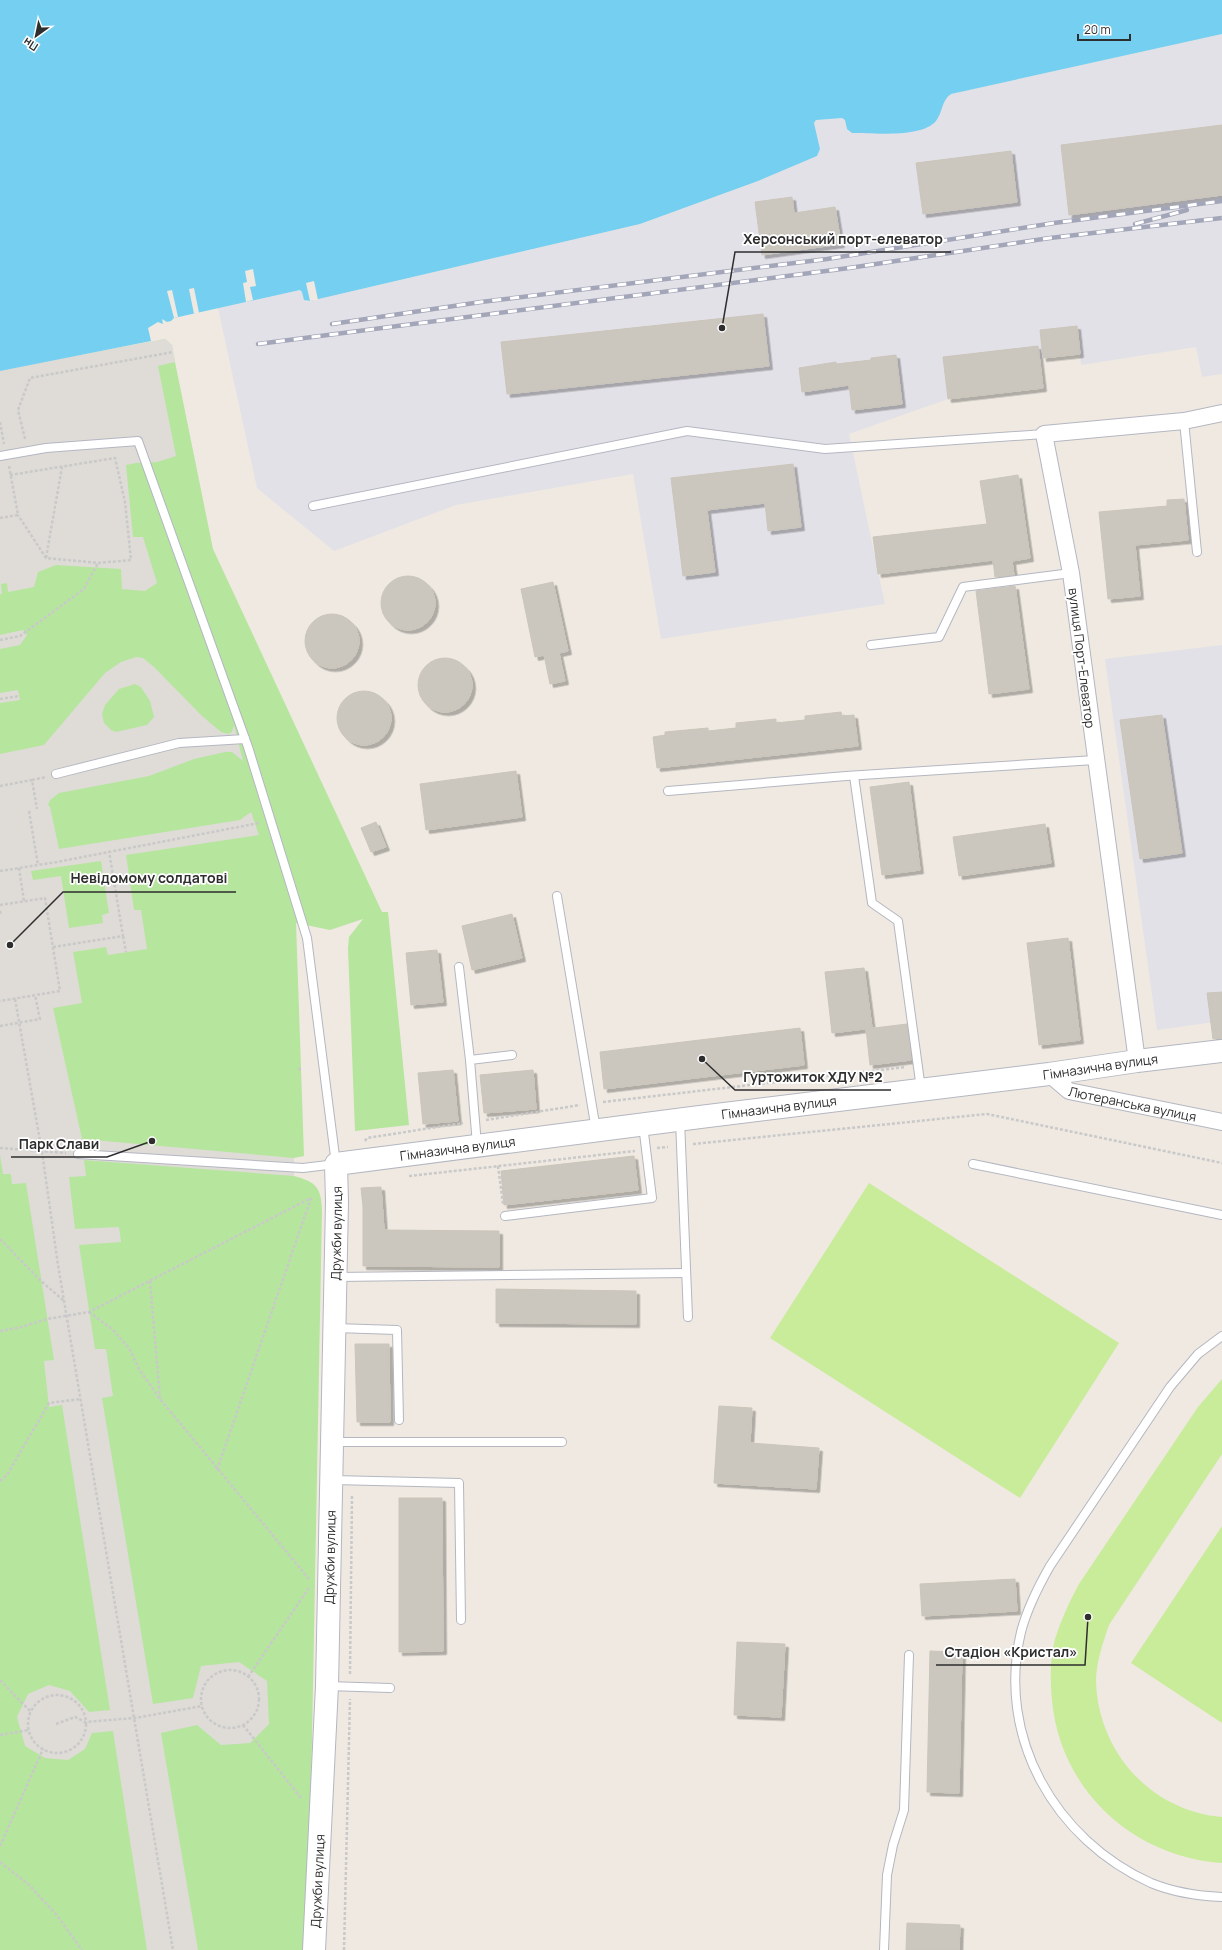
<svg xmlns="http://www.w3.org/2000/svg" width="1222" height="1950" font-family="Manrope,sans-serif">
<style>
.industrial{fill:#e3e1e8}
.green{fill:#b6e59e}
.pitch{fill:#c9ec9a}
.plaza{fill:#dfdcd8;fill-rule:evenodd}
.water{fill:#75cff0}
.pier{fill:#efe9e1}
.building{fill:#cbc7bf;stroke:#cbc5ba;filter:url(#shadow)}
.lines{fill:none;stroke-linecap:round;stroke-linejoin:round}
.lane-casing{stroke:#b4b7c1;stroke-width:10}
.street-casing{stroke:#b4b7c1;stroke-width:18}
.secondary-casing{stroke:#b4b7c1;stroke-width:24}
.path{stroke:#c9c9c9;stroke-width:2.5;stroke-dasharray:3 2;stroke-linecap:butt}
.lane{stroke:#fff;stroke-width:8}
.street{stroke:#fff;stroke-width:16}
.secondary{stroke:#fff;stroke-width:22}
.rail-casing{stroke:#a3a6b8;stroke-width:4.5}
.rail{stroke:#fff;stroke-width:3;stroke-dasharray:9;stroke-linecap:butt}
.labels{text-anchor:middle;stroke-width:3.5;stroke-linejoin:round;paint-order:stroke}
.street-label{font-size:13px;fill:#2e2e2e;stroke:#fff}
.leader{fill:none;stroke:#2e2e2e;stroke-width:1.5}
.callout-dot{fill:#2e2e2e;stroke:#fff;stroke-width:1.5}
.callout-label{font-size:14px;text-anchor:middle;font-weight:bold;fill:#2e2e2e;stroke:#fff;stroke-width:3.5;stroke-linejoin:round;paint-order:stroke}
</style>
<defs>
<filter id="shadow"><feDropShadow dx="3.5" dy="3.5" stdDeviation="0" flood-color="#0004"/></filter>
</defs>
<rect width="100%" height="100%" fill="#efe9e1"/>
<g class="industrial">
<path d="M1222 34V374L1202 377 1196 347 1081 365 1080 354 1043 358 1040 359 1043 388 948 399 849 434 885 604 661 639 633 474 456 505 334 551 257 488 218 308 300 290 302 292 307 302 310 301 640 224 758 181 817 156 820 149 814 123 816 120 842 117 845 120 847 129 928 128 936 121 943 102 950 94Z"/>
<path d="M1222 645V1021L1157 1030 1105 659Z"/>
</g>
<path class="green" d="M165 339 172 345 173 352 213 549 382 912H388L409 1125 355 1131 348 948 349 937 363 919 330 930 296 923 304 1156 294 1158V1176C316 1182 321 1187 322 1210L308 1950H0V371Z"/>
<g class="pitch">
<path d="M869 1183 1119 1343 1020 1498 770 1338Z"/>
<path d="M1222 1379V1454L1109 1625C1103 1643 1096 1662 1096 1681 1098 1752 1151 1811 1222 1817V1863C1133 1857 1060 1790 1052 1700 1050 1680 1050 1658 1055 1639 1061 1620 1069 1602 1079 1584L1198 1407Z"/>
<path d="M1222 1526V1723L1131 1663Z"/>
</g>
<g class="plaza">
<path d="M165 339 172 345 175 362 158 366 176 456 157 462 136 463 126 465 133 537H143L157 583 145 591 122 589 121 569 56 565 38 572 34 587 8 592 7 583 1 584 2 594H0V370Z"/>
<path d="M23 630 27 635 20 645 0 649V635Z"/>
<path d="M136 657 143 658 154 667 202 716 221 732 228 734 232 732 234 725 243 761 232 752H225L194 759 149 776 59 793 50 800 48 805 50 807 59 849 240 820 251 812 259 835 126 855 134 910H141L147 949 108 955 106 947 73 952 82 1003 53 1008 82 1139 294 1158V1176L84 1160 86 1176 69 1177 75 1229 119 1227 121 1242 79 1245 95 1349H106L113 1396 102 1398 153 1704 193 1698 201 1666 239 1662 267 1681 269 1724 250 1743 221 1745 197 1725 161 1733 198 1950H147L113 1731 92 1733 85 1749 68 1760 45 1758 25 1746 17 1717 28 1694 49 1685 70 1691 89 1712 110 1710 62 1405 49 1407 44 1361 54 1360 26 1183 12 1184 11 1174H3L0 1155V754L44 745 105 673 121 662ZM135 684 141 687 150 701 154 717 147 725 116 732 111 730 104 723 102 714 105 705 119 689ZM101 861 109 913 102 915 103 923 69 928 61 876 33 880 31 871Z"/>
<path d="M18 690 20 700 0 703V693Z"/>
</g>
<path class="water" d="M0 0H1222V34L951 94C941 101 943 112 936 121 922 138 874 133 852 133L847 129 845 120 842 118 816 120 814 123 820 149 817 156 758 181 640 224 310 301 304 300 302 292 300 290 174 318 171 321 167 322 162 319 163 324 158 322 148 328 151 341 0 371Z"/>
<g class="pier">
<path d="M253 269 256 286 250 287 253 300 246 302 243 283 247 282 245 271Z"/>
<path d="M314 281 318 300 310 301 306 283Z"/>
<path d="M194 288 199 313 194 314 189 289Z"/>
<path d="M172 290 178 317 174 318 167 291Z"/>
</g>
<g class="building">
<path d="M1222 125V195L1069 215 1061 145Z"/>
<path d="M1011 151 1017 202 923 214 916 163Z"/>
<path d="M792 197 794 213 835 207 841 244 762 255 755 202Z"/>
<path d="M763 314 769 366 507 394 501 342Z"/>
<path d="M1077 326 1080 354 1043 358 1040 330Z"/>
<path d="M1038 346 1043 388 948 399 943 357Z"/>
<path d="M896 355 902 404 852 410 849 385 802 392 799 368 836 362V364L871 360V358Z"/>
<path d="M793 464 801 527 768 531 765 503 707 510 715 572 683 576 671 478Z"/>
<path d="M1018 475 1030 558 1012 561 1014 575 995 577 993 560 878 574 873 537 987 524 980 481Z"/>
<path d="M1184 499 1188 540 1135 545 1140 596 1108 599 1099 512 1167 506V500Z"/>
<circle cx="408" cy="603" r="27"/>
<path d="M553 582 568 651 559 653 565 681 550 684 544 655 535 657 521 589Z"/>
<path d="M1015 586 1029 689 989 694 976 591Z"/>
<circle cx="332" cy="641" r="27"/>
<circle cx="445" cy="685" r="27"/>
<circle cx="364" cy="718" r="27"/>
<path d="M841 712 842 716 854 715 858 746 657 768 653 737 665 735V732L708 728V731L736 728V723L776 719V723L805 720V716Z"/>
<path d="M1162 715 1182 853 1140 859 1120 720Z"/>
<path d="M516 771 522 817 426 830 420 784Z"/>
<path d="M909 782 920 870 882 875 870 787Z"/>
<path d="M376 822 386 847 371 852 361 828Z"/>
<path d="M1045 824 1051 863 959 876 953 837Z"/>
<path d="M512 914 522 958 472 970 462 926Z"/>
<path d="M1068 938 1080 1040 1039 1045 1027 943Z"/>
<path d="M437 950 443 1002 411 1005 406 953Z"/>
<path d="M864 968 872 1028 832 1033 825 972Z"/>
<path d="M1222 992V1038L1213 1039 1207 993Z"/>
<path d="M907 1024 911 1060 870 1065 866 1029Z"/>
<path d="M800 1028 804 1065 604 1089 600 1052Z"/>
<path d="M453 1070 458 1121 423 1124 418 1073Z"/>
<path d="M533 1070 536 1109 484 1113 480 1075Z"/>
<path d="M634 1156 638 1190 504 1205 501 1171Z"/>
<path d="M381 1187 384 1230 499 1231V1267L363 1266V1207L361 1188Z"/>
<path d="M496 1289 636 1291V1324L496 1323Z"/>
<path d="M355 1344H389L390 1422H357Z"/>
<path d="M719 1406 752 1408 750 1443 819 1448 816 1489 714 1483Z"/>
<path d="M399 1498H442L443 1651 399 1652Z"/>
<path d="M1015 1579 1017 1611 922 1616 920 1584Z"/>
<path d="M737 1642 785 1644 781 1717 734 1715Z"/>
<path d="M930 1651 962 1652 959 1793 927 1792Z"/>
<path d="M907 1923 960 1925 959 1950H906Z"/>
</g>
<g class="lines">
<defs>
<g id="lane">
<path d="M1184 421 1197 552"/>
<path d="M0 456 46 448 138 441 248 747 307 938 336 1164 303 1168 78 1154"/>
<path d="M313 506 687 431 825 449 1044 434"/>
<path d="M871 645 939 637 963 587 1071 573"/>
<path d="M56 774 179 743 245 739"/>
<path d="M854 776 872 903 898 921 921 1089"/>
<path d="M668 791 846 776 1095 760"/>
<path d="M557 896 596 1130"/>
<path d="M459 967 470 1060"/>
<path d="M680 1120 688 1317"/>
<path d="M477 1145 470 1060 512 1055"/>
<path d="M973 1164 1222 1215"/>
<path d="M505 1216 652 1198 643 1125"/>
<path d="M335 1277 686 1273"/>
<path d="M335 1328 397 1330 399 1420"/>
<path d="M1222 1336 1198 1354 1170 1387 1050 1566C1038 1587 1027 1609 1021 1632 996 1737 1055 1840 1151 1883 1173 1892 1198 1896 1222 1897"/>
<path d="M333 1442H562"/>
<path d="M333 1480 459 1483 461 1620"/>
<path d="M327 1686 390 1688"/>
<path d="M884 1950 887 1875 893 1845 904 1810 909 1655"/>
</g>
<g id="street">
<path d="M1137 1061 1071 573 1044 434 1184 421 1222 413"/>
<path id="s1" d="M1049 1074 1069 1091 1222 1122"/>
</g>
<g id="secondary">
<path id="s2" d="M314 1950 327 1686 337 1202 336 1164 700 1117 1049 1074 1137 1061 1222 1051"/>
</g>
</defs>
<use href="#lane" class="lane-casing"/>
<use href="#street" class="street-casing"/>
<use href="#secondary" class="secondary-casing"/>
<g class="path">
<path d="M0 422 4 444"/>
<path d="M25 439 18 410 30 378 173 352"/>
<path d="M10 475 115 458 125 502 131 560 98 563 46 558 18 515"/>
<path d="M0 518 18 515 9 466"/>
<path d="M46 558 62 467"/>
<path d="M0 640 20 636 84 589 98 563"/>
<path d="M0 699 19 696"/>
<path d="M32 780 46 777"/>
<path d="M0 786 32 780 37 809"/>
<path d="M29 811 38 865"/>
<path d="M19 868 24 901"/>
<path d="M0 871 57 862 259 823"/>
<path d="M0 905 45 898 60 991 0 1001"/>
<path d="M0 911 1 916"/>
<path d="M123 936 126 952"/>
<path d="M53 947 123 936 109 851"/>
<path d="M15 999 42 1152 58 1265 173 1950"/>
<path d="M0 1026 40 1019 35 995"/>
<path d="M298 1069H301"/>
<path d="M603 1102 906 1067"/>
<path d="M486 1120 580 1105"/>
<path d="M365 1141 367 1138 463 1123"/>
<path d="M693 1144 987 1114 1222 1163"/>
<path d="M0 1148 66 1153"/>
<path d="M657 1148 668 1147"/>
<path d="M498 1166 503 1204"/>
<path d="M409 1176 635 1151"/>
<path d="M0 1239 40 1280 64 1301"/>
<path d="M150 1281 160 1399"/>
<path d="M89 1312 112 1329 129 1348 139 1369 160 1399 309 1579"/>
<path d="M0 1331 18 1328 47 1319 89 1312 311 1198"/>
<path d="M217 1470 311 1198"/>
<path d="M0 1481 7 1475 49 1403 81 1399"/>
<circle cx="230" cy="1699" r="29"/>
<path d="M350 1674 352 1495"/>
<path d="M248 1677 309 1588"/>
<path d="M0 1680 31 1712"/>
<circle cx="57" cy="1724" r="29"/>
<path d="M56 1724 75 1717 85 1722 135 1718 202 1706"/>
<path d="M243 1725 301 1798"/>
<path d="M0 1735 29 1730"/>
<path d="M0 1846 43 1749"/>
<path d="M0 1862 28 1884 55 1913 82 1950"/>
<path d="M344 1950 350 1699"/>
</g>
<use href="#lane" class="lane"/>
<use href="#street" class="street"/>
<use href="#secondary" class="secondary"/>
<defs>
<g id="rail">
<path d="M1135 224 1187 210"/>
<path d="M332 324 481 302 827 259 1054 223 1222 201"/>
<path d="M258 344 849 268 1050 238 1222 218"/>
</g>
</defs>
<use href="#rail" class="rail-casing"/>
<use href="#rail" class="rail"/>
</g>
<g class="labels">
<g class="street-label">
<text transform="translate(1082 658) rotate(83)" y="5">вулиця Порт-Елеватор</text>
<text dy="5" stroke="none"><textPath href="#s2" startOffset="1557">Гімназична вулиця</textPath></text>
<text dy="5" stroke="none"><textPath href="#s1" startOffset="91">Лютеранська вулиця</textPath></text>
<text dy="5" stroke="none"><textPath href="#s2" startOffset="1233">Гімназична вулиця</textPath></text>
<text dy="5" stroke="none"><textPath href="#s2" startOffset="909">Гімназична вулиця</textPath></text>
<text dy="5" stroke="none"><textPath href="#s2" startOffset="717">Дружби вулиця</textPath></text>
<text dy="5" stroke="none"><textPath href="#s2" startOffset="393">Дружби вулиця</textPath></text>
<text dy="5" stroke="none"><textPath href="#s2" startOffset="69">Дружби вулиця</textPath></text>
</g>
</g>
<path class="leader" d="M722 328L735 252H951M10 945L63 892H236M702 1059L735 1090H891M152 1141L107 1157H11M1088 1617L1085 1665H936"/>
<g class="callout-dot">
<circle cx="722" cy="328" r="4"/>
<circle cx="10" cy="945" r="4"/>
<circle cx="702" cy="1059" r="4"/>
<circle cx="152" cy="1141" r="4"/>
<circle cx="1088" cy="1617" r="4"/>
</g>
<g class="callout-label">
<text x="843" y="244">Херсонський порт-елеватор</text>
<text x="149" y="883">Невідомому солдатові</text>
<text x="813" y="1082">Гуртожиток ХДУ №2</text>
<text x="59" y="1149">Парк Слави</text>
<text x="1011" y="1657">Стадіон «Кристал»</text>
</g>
<g transform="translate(36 36) rotate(213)" stroke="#ffffff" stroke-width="3" paint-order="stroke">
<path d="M0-3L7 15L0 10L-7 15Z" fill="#2e2e2e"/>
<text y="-6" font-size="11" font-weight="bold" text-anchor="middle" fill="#2e2e2e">Пн</text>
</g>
<path d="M1078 34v6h52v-6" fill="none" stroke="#2e2e2e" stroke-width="2"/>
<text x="1084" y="34" font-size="12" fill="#2e2e2e" stroke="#ffffff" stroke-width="3" paint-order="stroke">20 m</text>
</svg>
